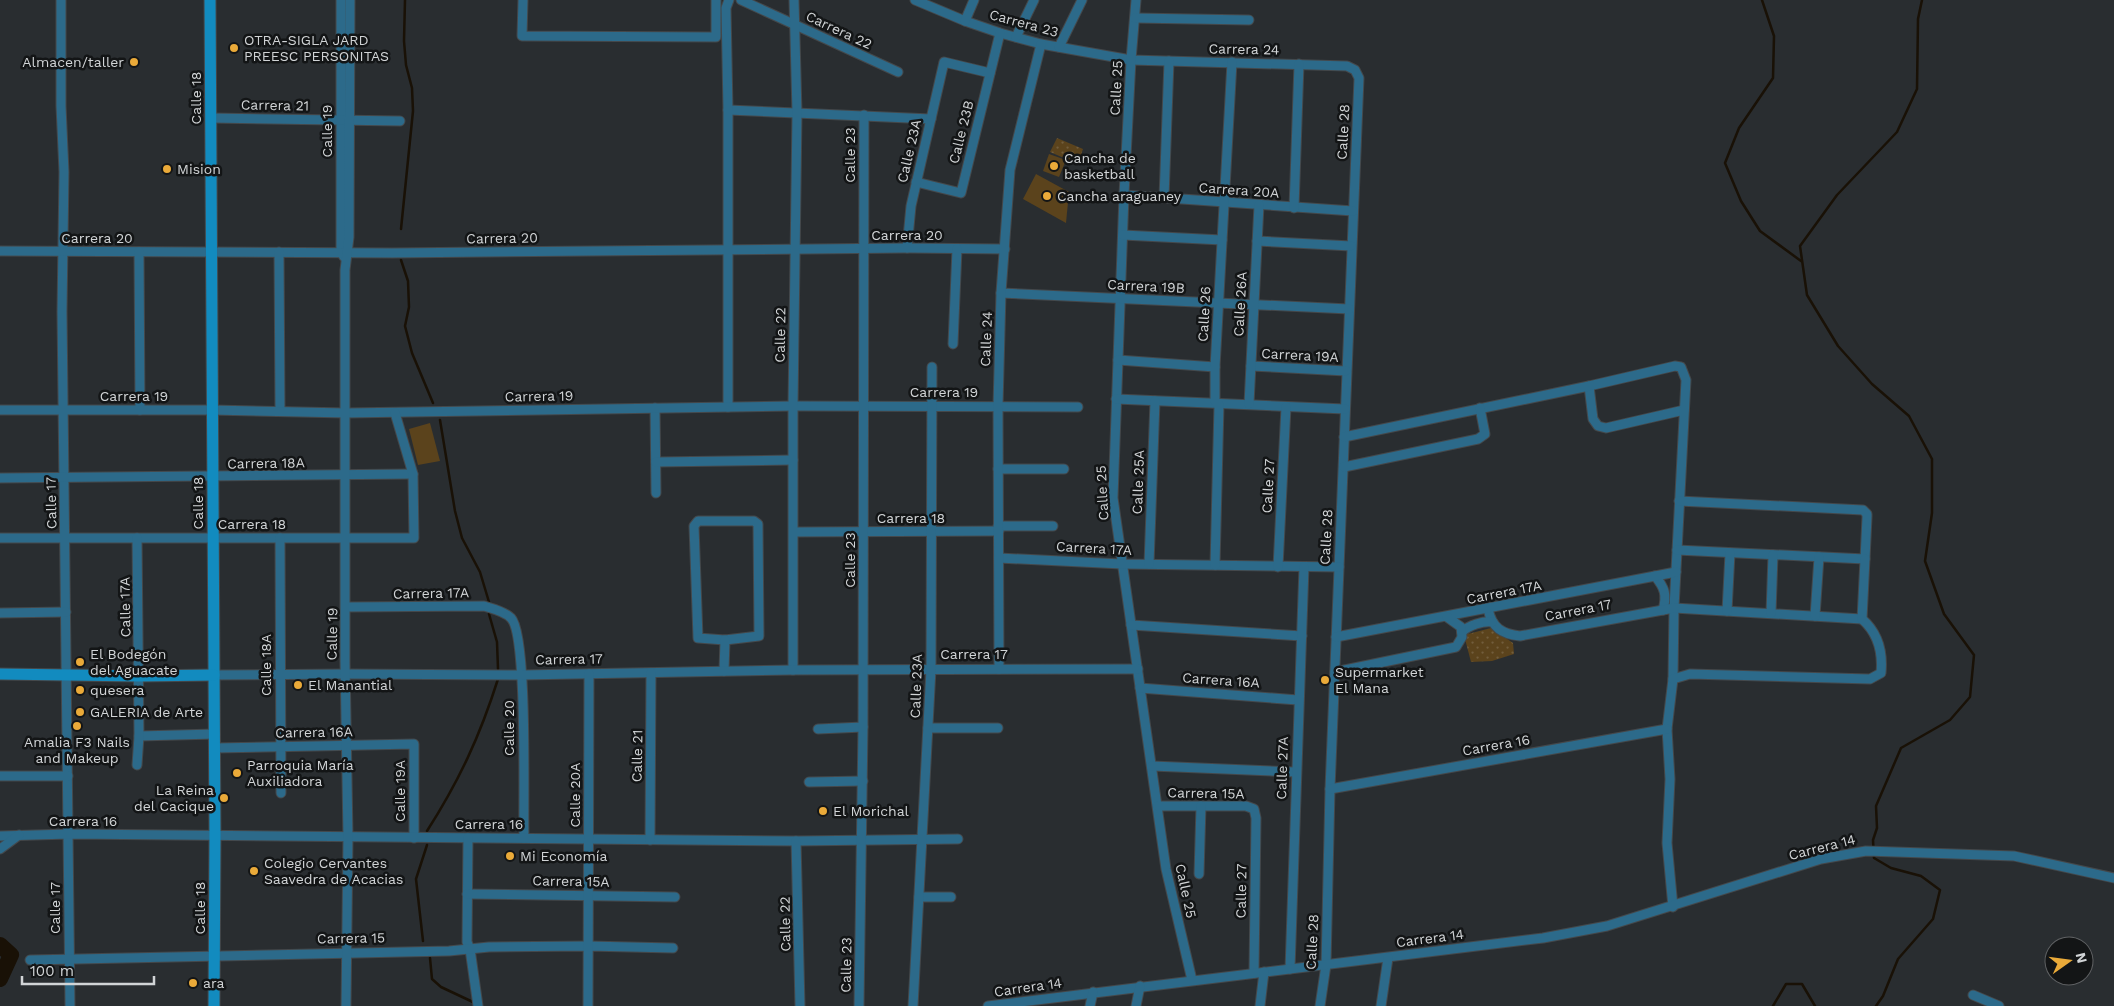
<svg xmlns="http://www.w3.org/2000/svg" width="2114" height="1006" font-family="'Work Sans',sans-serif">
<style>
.green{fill:#5b431c}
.park{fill:url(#park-dots)}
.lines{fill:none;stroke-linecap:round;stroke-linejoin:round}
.stream{stroke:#191106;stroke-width:2.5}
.river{stroke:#191106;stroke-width:16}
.street-casing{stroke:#44484b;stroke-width:11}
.secondary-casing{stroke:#44484b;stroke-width:13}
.street{stroke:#2c6a8a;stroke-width:9}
.secondary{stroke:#128bbf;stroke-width:11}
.poi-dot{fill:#eaaa39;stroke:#131516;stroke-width:2}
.labels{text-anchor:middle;stroke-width:5;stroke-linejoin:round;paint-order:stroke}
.street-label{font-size:14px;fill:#d1d4d6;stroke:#131516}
.poi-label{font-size:14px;fill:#d1d4d6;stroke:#131516;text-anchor:start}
</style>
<defs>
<pattern id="park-dots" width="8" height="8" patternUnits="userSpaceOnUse" patternTransform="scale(1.25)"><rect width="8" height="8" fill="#5b431c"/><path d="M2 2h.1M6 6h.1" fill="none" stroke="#725d3c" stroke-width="1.8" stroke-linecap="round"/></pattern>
</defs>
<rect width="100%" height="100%" fill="#292d30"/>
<g class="green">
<path d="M1049 154 1066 160 1059 177 1043 171Z"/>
<path d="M1036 174 1069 192 1066 223 1023 199Z"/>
<path d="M430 423 440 461 418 465 409 429Z"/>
</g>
<g class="park">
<path d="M1057 138 1083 149 1078 164 1050 152Z"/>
<path d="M1491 628 1513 643 1514 654 1492 661 1471 662 1464 635Z"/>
</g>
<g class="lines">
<g class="stream">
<path d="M1762 0 1774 36 1773 78 1739 128 1725 163 1741 201 1760 231 1801 261"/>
<path d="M401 229 413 111 412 88 406 65 404 41 405 0"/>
<path d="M401 260 408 281 409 307 405 326 412 353 433 403"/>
<path d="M440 420 455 511 462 538 480 572 489 602"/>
<path d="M489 614 497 642 498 669"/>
<path d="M427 831C459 781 480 736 498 679"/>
<path d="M423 941 416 879 427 845"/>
<path d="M430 958 432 979 441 987 475 1003"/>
<path d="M1773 1006 1786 984H1802L1815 1006"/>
<path d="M1876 1006 1883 996 1898 959 1933 919 1940 890 1921 876 1891 868 1874 858 1873 840 1877 828 1876 806 1901 748 1950 720 1970 697 1974 655 1944 614 1925 561 1932 513V459L1909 416 1872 384 1838 346 1807 295 1800 246 1837 195 1897 132 1917 89 1918 19 1922 0"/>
</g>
<path class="river" d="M0 945 11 955 0 979"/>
<defs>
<g id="street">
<path d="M61 0V106L64 172 62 312 70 1006"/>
<path d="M341 0V252L344 257"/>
<path d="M523 0 522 36 716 37V0"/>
<path d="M741 0 898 72"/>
<path d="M915 0 965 21 1000 33 1041 44 1131 60 1347 66 1355 70 1359 78 1330 789 1326 965 1320 1006"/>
<path d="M1136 0 1131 60 1124 195 1113 498 1166 869 1192 980"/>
<path d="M1135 18 1249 20"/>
<path d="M965 21 974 0"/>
<path d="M1016 37 1034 0"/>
<path d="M1059 47 1082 0"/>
<path d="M728 110 931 119"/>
<path d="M211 118 400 121"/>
<path d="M916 182 961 193 1000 33"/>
<path d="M1124 195 1353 211"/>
<path d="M1164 198 1169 61"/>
<path d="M1294 208 1299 64"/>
<path d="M1123 235 1222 240"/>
<path d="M1257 241 1351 246"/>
<path d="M907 248 911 206 944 62 990 73"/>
<path d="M0 251 392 253 907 248 1005 249"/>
<path d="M139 252 140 410"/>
<path d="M279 252 280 411"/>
<path d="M1001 293 1349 309"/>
<path d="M953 344 957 249"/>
<path d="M1118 360 1215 367"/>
<path d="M1251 366 1346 371"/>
<path d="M1589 386 1593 419 1598 426 1606 428 1684 410"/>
<path d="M1116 399 1345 409"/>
<path d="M1249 404 1259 205"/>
<path d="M728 407V110L726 8 729 0"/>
<path d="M655 408 656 493"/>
<path d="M0 410H212L346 413 793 406 1078 407"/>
<path d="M1344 437 1589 386 1675 366 1681 367 1686 380 1674 608 1673 679 1667 729 1670 779 1667 843 1673 907"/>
<path d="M656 462 793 460"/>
<path d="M1344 467 1478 439 1485 434 1480 408"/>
<path d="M998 469H1064"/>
<path d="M0 478 413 474"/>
<path d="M698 521H754L758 524 759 636 725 640 698 638 694 526Z"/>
<path d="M998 526H1053"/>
<path d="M794 532 999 531"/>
<path d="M0 538H414L413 474 395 413"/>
<path d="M280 538 281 793"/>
<path d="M1677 550 1865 559 1867 517V514L1863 510 1679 501"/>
<path d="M999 558 1122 564 1339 567"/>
<path d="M1149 564 1155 401"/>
<path d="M1215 565 1219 405 1215 401V367L1232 62"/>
<path d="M1278 567 1286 407"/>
<path d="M1655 576C1665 588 1667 595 1663 610"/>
<path d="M346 607 484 606C493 609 504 611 511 618 528 635 523 805 524 838"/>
<path d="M1488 609C1492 628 1502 634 1520 636L1674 608 1862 619"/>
<path d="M1727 611 1730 553"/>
<path d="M0 613 66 612"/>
<path d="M1771 613 1773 555"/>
<path d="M1815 616 1819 557"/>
<path d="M1131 625 1302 636"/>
<path d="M1462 632C1469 625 1483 621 1492 622"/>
<path d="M1336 637 1676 572"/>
<path d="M999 669 998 406 1001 293 1010 170 1041 44"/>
<path d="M793 670V406L797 113 794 0"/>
<path d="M724 671 725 640"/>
<path d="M1335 672 1456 647 1462 637 1461 627 1447 617"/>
<path d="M214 675 346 674 522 675 793 670 1138 669"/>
<path d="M1673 679 1690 674 1870 679 1881 673C1883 652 1878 633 1862 619L1865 559"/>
<path d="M1140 688 1298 700"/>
<path d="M928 728H998"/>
<path d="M818 729 863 727"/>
<path d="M139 736 215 734"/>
<path d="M215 748 414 744V838"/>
<path d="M137 765 139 736 137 538"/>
<path d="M1152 766 1295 772"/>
<path d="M0 776H68"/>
<path d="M809 782 863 781"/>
<path d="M1330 789 1667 729"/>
<path d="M1158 806H1246L1254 809 1256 818 1254 973"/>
<path d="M0 836 69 834 796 841 958 839"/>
<path d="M468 838 467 942 470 949 478 1006"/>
<path d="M650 840 651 673"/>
<path d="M796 841 800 1006"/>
<path d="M0 849 19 835"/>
<path d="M1199 874 1201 806"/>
<path d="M467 894 675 897"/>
<path d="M919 897H951"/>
<path d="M30 960 449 951 489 947 588 946 673 948"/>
<path d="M1290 969 1304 567"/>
<path d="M1973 995 1999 1006"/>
<path d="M346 1006 348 837 345 662V270L349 237 350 0"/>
<path d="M588 1006 589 674"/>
<path d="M859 1006 863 727 864 115"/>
<path d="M913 1006 931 669 932 367"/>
<path d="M988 1006 1543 938 1607 926 1821 859 1866 851 2014 856 2114 878"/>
<path d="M1090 1006 1093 992"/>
<path d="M1136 1006 1140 986"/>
<path d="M1260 1006 1264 972"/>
<path d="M1381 1006 1388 958"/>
</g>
<g id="secondary">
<path d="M210 0 215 836 214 1006"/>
<path d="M0 674 139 676 214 675"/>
</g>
</defs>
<use href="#street" class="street-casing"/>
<use href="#secondary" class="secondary-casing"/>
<use href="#street" class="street"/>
<use href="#secondary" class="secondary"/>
</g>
<g class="poi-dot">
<circle cx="234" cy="48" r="5"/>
<circle cx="134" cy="62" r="5"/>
<circle cx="1054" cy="166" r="5"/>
<circle cx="167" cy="169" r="5"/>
<circle cx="1047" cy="196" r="5"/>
<circle cx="80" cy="662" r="5"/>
<circle cx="1325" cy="680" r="5"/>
<circle cx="298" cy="685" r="5"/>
<circle cx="80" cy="690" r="5"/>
<circle cx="80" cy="712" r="5"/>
<circle cx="77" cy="726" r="5"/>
<circle cx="237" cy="773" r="5"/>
<circle cx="224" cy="798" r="5"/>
<circle cx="823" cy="811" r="5"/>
<circle cx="510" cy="856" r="5"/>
<circle cx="254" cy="871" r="5"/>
<circle cx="193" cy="983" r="5"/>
</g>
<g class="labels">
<g class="street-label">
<text transform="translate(1024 23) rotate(15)" y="5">Carrera 23</text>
<text transform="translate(839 30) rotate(25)" y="5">Carrera 22</text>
<text transform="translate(1244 49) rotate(1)" y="5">Carrera 24</text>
<text transform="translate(1116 88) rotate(-87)" y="5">Calle 25</text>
<text transform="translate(196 98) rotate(-90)" y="5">Calle 18</text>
<text transform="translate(275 105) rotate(1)" y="5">Carrera 21</text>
<text transform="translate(327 131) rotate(-90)" y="5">Calle 19</text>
<text transform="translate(961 132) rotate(-76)" y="5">Calle 23B</text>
<text transform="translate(1343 132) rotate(-87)" y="5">Calle 28</text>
<text transform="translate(909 151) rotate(-77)" y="5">Calle 23A</text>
<text transform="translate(850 155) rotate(-90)" y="5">Calle 23</text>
<text transform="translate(1239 190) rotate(4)" y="5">Carrera 20A</text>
<text x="907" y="240">Carrera 20</text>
<text x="97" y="243">Carrera 20</text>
<text transform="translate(502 238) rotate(-1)" y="5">Carrera 20</text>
<text transform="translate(1146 286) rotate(3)" y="5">Carrera 19B</text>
<text transform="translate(1240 304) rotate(-87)" y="5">Calle 26A</text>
<text transform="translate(1204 314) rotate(-87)" y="5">Calle 26</text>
<text transform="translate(780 335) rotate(-89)" y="5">Calle 22</text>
<text transform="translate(986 339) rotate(-88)" y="5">Calle 24</text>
<text transform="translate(1300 355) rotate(3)" y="5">Carrera 19A</text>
<text x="944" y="397">Carrera 19</text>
<text x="134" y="401">Carrera 19</text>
<text transform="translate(539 396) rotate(-1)" y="5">Carrera 19</text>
<text transform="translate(266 463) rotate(-1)" y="5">Carrera 18A</text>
<text transform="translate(1138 482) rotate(-88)" y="5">Calle 25A</text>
<text transform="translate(1268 486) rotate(-87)" y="5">Calle 27</text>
<text transform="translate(1102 493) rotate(-93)" y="5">Calle 25</text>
<text transform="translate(51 503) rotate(-91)" y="5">Calle 17</text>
<text transform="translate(198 503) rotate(-90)" y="5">Calle 18</text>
<text x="911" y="523">Carrera 18</text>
<text x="252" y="529">Carrera 18</text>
<text transform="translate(1326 537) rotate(-87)" y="5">Calle 28</text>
<text transform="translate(1094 548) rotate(3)" y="5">Carrera 17A</text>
<text transform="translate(850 560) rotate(-90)" y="5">Calle 23</text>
<text transform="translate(1504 592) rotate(-11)" y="5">Carrera 17A</text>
<text transform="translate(431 593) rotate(-1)" y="5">Carrera 17A</text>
<text transform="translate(125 607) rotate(-91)" y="5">Calle 17A</text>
<text transform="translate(1578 610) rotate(-11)" y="5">Carrera 17</text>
<text transform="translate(332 634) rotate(-89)" y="5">Calle 19</text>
<text x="974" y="659">Carrera 17</text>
<text transform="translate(569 659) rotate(-1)" y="5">Carrera 17</text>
<text transform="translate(266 665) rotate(-90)" y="5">Calle 18A</text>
<text transform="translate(1221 680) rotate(4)" y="5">Carrera 16A</text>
<text transform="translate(916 686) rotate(-88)" y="5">Calle 23A</text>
<text transform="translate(509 728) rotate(-90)" y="5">Calle 20</text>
<text transform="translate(314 732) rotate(-1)" y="5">Carrera 16A</text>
<text transform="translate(1496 745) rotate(-10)" y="5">Carrera 16</text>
<text transform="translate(637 756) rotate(-89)" y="5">Calle 21</text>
<text transform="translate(1282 768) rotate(-88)" y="5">Calle 27A</text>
<text transform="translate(400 791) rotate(-90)" y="5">Calle 19A</text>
<text transform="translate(1206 793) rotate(1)" y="5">Carrera 15A</text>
<text transform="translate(575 795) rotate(-90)" y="5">Calle 20A</text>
<text x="83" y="826">Carrera 16</text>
<text x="489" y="829">Carrera 16</text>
<text transform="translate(1822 847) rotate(-14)" y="5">Carrera 14</text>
<text transform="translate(571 881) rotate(1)" y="5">Carrera 15A</text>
<text transform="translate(1186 891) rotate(78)" y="5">Calle 25</text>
<text transform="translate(1241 891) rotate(-89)" y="5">Calle 27</text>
<text transform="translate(55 908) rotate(-90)" y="5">Calle 17</text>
<text transform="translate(200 908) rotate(-90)" y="5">Calle 18</text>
<text transform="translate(785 924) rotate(-91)" y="5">Calle 22</text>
<text transform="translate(351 938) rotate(-1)" y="5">Carrera 15</text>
<text transform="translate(1430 938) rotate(-7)" y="5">Carrera 14</text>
<text transform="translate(1312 942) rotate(-87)" y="5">Calle 28</text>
<text transform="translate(846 965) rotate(-89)" y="5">Calle 23</text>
<text transform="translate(1028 987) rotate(-8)" y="5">Carrera 14</text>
</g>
<g class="poi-label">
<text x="244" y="45">OTRA-SIGLA JARD<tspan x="244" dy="16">PREESC PERSONITAS</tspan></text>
<text x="124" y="67" text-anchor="end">Almacen/taller</text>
<text x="1064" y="163">Cancha de<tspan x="1064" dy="16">basketball</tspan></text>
<text x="177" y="174">Mision</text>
<text x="1057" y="201">Cancha araguaney</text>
<text x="90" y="659">El Bodegón<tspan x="90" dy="16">del Aguacate</tspan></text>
<text x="1335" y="677">Supermarket<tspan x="1335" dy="16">El Mana</tspan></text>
<text x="308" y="690">El Manantial</text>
<text x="90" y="695">quesera</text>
<text x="90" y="717">GALERIA de Arte</text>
<text x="77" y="747" text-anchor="middle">Amalia F3 Nails<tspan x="77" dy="16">and Makeup</tspan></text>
<text x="247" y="770">Parroquia María<tspan x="247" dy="16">Auxiliadora</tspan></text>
<text x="214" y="795" text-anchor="end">La Reina<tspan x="214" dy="16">del Cacique</tspan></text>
<text x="833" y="816">El Morichal</text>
<text x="520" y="861">Mi Economía</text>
<text x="264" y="868">Colegio Cervantes<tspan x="264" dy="16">Saavedra de Acacias</tspan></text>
<text x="203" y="988">ara</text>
</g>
</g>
<g transform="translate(2069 961) rotate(76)"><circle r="24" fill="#131516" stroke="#5f6163"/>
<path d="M0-4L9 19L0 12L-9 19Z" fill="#eaaa39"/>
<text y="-8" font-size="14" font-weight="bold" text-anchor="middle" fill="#d1d4d6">N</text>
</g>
<path d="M22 976v8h132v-8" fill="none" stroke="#d1d4d6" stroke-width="2.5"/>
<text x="30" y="976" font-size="15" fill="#d1d4d6" stroke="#131516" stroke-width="4" paint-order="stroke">100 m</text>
</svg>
